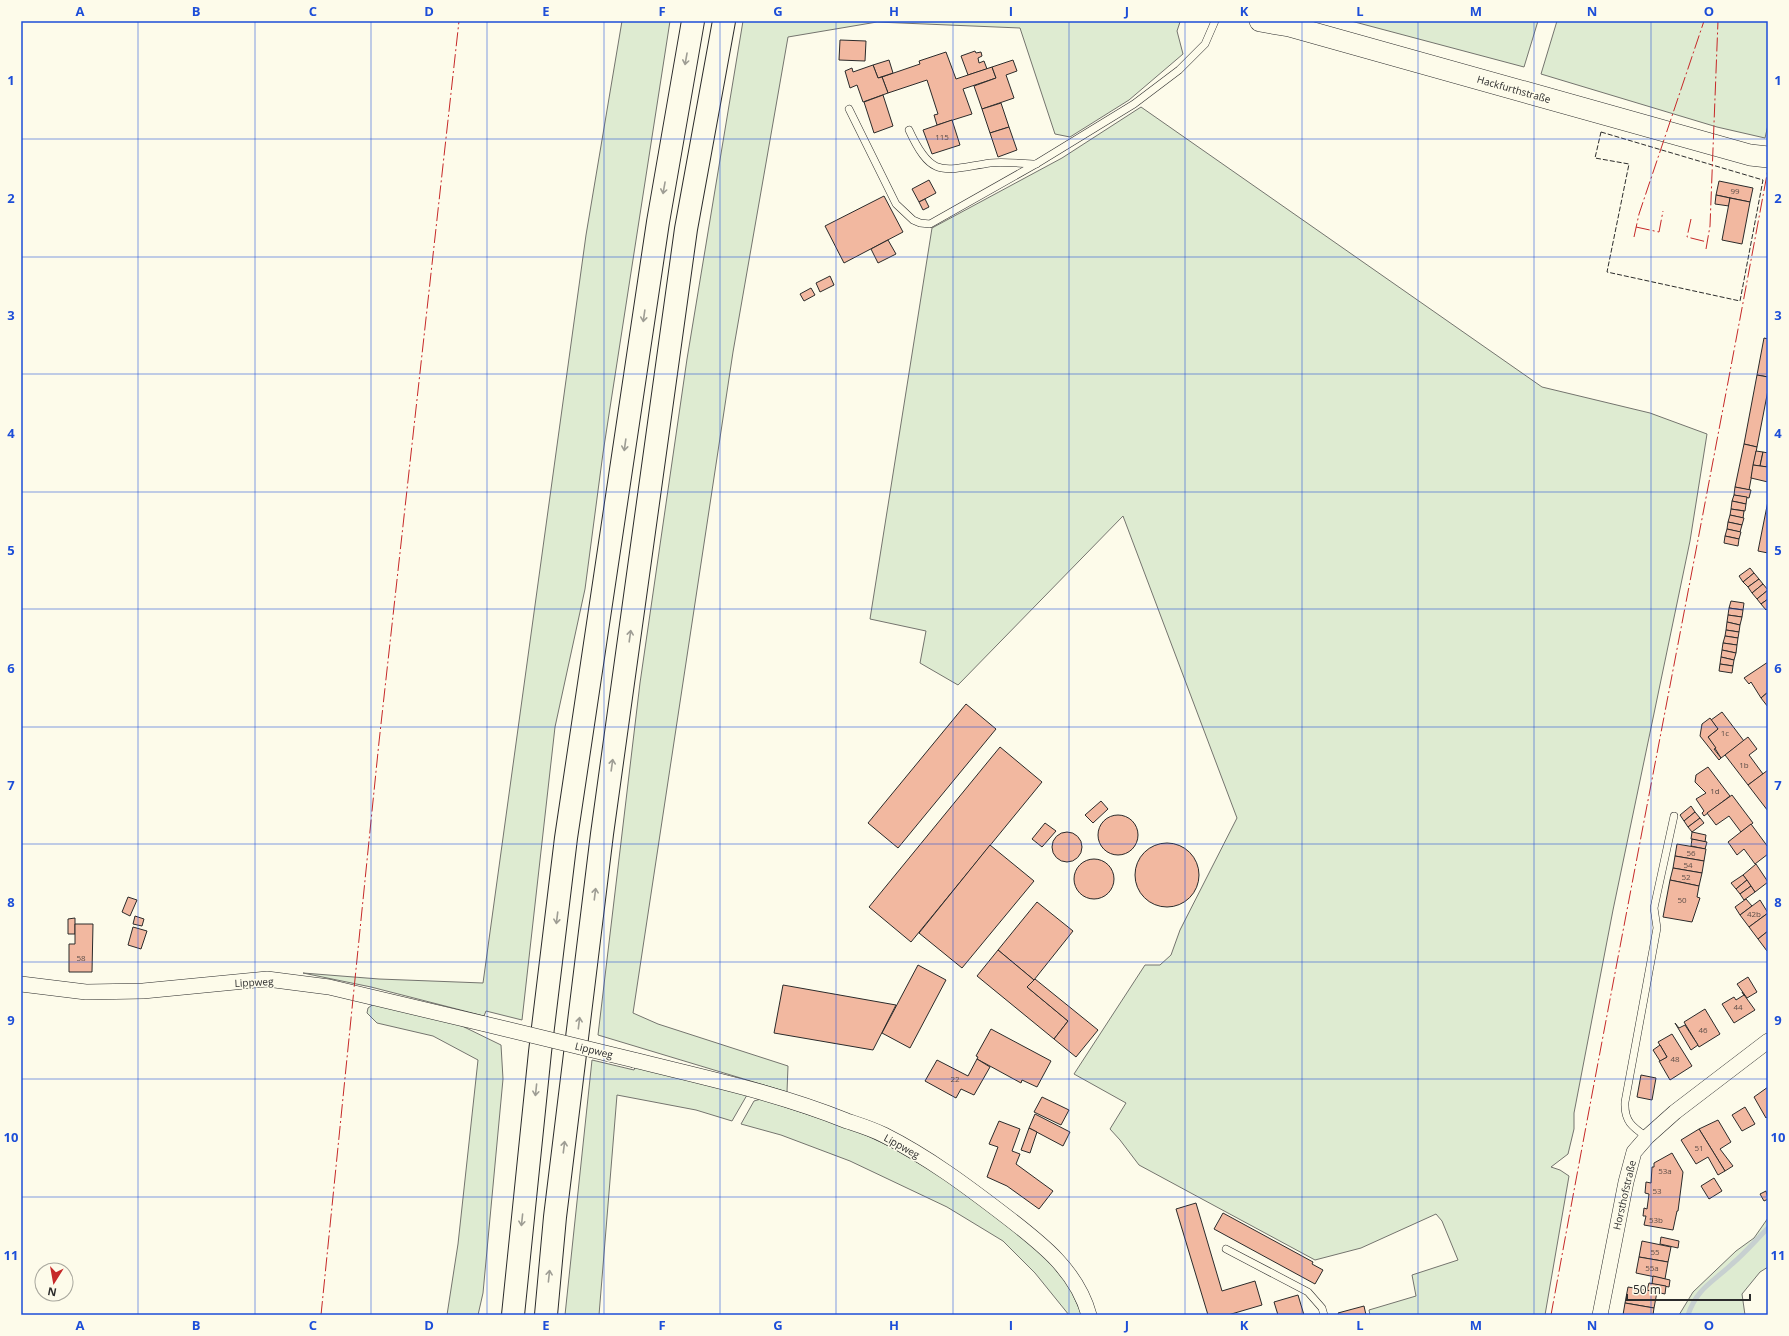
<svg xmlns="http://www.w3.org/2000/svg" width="1789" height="1336" font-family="'Open Sans',sans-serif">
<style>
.green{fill:#deebd1;stroke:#74746e}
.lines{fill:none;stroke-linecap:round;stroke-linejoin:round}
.stream{stroke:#c7d0d0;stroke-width:5}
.building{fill:#f2b8a0;stroke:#2b2b2b}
.lane-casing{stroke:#2b2b2b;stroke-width:8}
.street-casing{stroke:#2b2b2b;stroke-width:16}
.secondary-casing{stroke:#2b2b2b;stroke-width:22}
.highway-casing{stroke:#2b2b2b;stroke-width:24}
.lane{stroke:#fdfbea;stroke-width:7}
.street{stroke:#fdfbea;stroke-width:15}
.secondary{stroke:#fdfbea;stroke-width:21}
.highway{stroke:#fdfbea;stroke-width:22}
.street-bridge-casing{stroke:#2b2b2b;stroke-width:16;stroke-linecap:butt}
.street-bridge{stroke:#fdfbea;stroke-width:15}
.fence{stroke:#2b2b2b;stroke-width:1;stroke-dasharray:5 2;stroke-linecap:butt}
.power{stroke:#c62828;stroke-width:1;stroke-dasharray:14 3 2 3;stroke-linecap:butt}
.oneway{stroke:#9e9d94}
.grid{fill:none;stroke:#1d4ed8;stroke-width:1;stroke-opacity:0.55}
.labels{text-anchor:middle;stroke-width:3;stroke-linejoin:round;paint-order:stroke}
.number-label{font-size:8px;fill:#5d4e48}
.street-label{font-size:10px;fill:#2b2b2b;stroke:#fdfbea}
.neatline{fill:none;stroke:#1d4ed8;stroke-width:1.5}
.grid-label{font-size:13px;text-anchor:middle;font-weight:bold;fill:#1d4ed8}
</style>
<rect width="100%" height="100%" fill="#fdfbea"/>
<g class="green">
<path d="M622 21H670L603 453 585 589 555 727 522 1020 486 1011 484 1016 371 987 303 973 379 979 483 983 586 235Z"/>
<path d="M743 21H1173L1180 22 1177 31 1183 54 1129 100 1070 137 1055 134 1020 28 877 22 788 37 733 352 633 1013 658 1024 788 1066 787 1092 598 1035 640 683 687 359Z"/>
<path d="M1351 21H1538L1524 67Z"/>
<path d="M1557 21H1768V125L1765 138 1717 127 1541 74Z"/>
<path d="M1141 107 1542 387 1650 413 1707 434 1690 541 1613 910 1574 1113V1129L1568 1154 1551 1167 1560 1170 1569 1176 1545 1315H1370L1369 1310 1416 1296 1412 1275 1458 1260 1442 1221 1436 1214 1361 1248 1315 1260 1139 1165 1120 1140 1110 1129 1126 1103 1074 1074 1145 965H1160L1171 955 1180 930 1237 818 1123 516 958 685 920 663 926 631 870 619 932 228 1062 158Z"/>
<path d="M375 1003 460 1025 501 1045 503 1079 483 1293 478 1315H447L458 1244 478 1060 433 1036 377 1023 367 1013 368 1008Z"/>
<path d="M592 1060 634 1070 635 1067 747 1095 732 1121 696 1110 617 1095 599 1315H565Z"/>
<path d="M761 1099 855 1130 891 1147 939 1175 1001 1219 1044 1256 1069 1286 1082 1315H1069L1035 1273 1003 1241 947 1207 850 1161 781 1135 741 1124 754 1101Z"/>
<path d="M1768 1218V1267L1760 1272 1742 1294 1745 1315H1679L1693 1292 1736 1251 1754 1238Z"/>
</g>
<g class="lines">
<path class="stream" d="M1688 1315C1697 1288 1713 1282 1732 1264 1745 1253 1756 1240 1768 1228"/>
</g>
<g class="building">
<path d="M840 40 866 41 865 61 839 60Z"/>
<path d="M975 51 976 53 981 52 982 56 978 58 979 63 984 61 987 69 968 75 961 56Z"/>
<path d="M946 52 956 79 992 67 996 78 963 89 972 114 937 125 934 115 938 114 927 80 888 93 882 77 920 64 919 61Z"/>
<path d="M889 60 893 73 878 78 873 65Z"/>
<path d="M1013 60 1017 71 1006 75 1014 98 982 109 974 86 996 78 992 67Z"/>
<path d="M873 65 878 78 882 77 888 93 863 102 857 85 850 88 845 71 852 68 853 72Z"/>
<path d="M883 95 893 126 874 133 864 102Z"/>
<path d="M1001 103 1009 127 990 133 982 109Z"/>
<path d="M952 120 960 145 932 154 923 130Z"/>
<path d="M1009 127 1017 150 998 157 990 133Z"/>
<path d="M929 180 936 193 919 202 912 189Z"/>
<path d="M1719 181 1753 188 1750 202 1716 195Z"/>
<path d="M1716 195 1730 198 1729 206 1715 204Z"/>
<path d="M884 196 903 232 844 263 825 226Z"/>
<path d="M1730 198 1750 202 1742 244 1722 240Z"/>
<path d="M925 199 929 207 923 210 919 202Z"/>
<path d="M888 240 896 254 878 263 871 249Z"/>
<path d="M830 276 834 285 820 292 816 283Z"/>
<path d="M811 288 815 295 804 301 800 294Z"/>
<path d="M1764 338 1768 339V377L1757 375Z"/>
<path d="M1757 375 1768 377V390L1757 447 1744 444Z"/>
<path d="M1744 444 1757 447 1749 490 1735 487Z"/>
<path d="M1756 451 1763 452 1760 466 1753 465Z"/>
<path d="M1763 452 1768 453 1767 467 1760 466Z"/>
<path d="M1753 465 1768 467V482L1751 478Z"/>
<path d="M1735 487 1751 490 1749 498 1734 495Z"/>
<path d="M1734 495 1747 497 1746 504 1732 501Z"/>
<path d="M1732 501 1746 504 1745 511 1731 509Z"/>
<path d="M1768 501V553L1758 551Z"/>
<path d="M1731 509 1744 511 1743 518 1730 515Z"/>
<path d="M1730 515 1744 518 1742 525 1728 522Z"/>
<path d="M1728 522 1742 525 1740 532 1727 529Z"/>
<path d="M1727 529 1741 532 1739 539 1725 536Z"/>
<path d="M1725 536 1739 539 1738 546 1724 543Z"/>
<path d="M1750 568 1754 573 1743 582 1739 576Z"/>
<path d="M1754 573 1759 579 1748 587 1743 582Z"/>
<path d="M1759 579 1763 584 1752 593 1748 587Z"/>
<path d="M1763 584 1768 590 1757 599 1752 593Z"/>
<path d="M1768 590V599L1761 604 1757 599Z"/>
<path d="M1768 599V608L1766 610 1761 604Z"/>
<path d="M1731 601 1744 603 1743 610 1729 608Z"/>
<path d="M1729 608 1743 610 1742 617 1728 615Z"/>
<path d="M1728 615 1742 617 1740 625 1727 622Z"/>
<path d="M1727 622 1740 625 1739 632 1726 630Z"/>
<path d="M1726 630 1739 632 1738 638 1725 636Z"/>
<path d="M1725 636 1738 638 1737 645 1723 643Z"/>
<path d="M1723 643 1737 645 1736 653 1722 650Z"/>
<path d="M1722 650 1736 653 1734 660 1721 657Z"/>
<path d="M1721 657 1734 660 1733 666 1720 664Z"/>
<path d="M1768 662V692L1761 698 1751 682 1749 684 1744 678Z"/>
<path d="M1720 664 1733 666 1732 673 1719 671Z"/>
<path d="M1768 692V707L1761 698Z"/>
<path d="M966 704 996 729 898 848 868 823Z"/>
<path d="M1722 712 1744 741 1721 758 1708 737 1718 729 1711 720Z"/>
<path d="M1710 718 1718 729 1708 737 1716 748 1714 749 1721 758 1719 760 1700 736 1702 724Z"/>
<path d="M1748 737 1757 749 1749 755 1763 774 1748 785 1725 755Z"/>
<path d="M1000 747 1042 782 911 942 869 907Z"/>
<path d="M1708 767 1730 796 1704 816 1702 813 1704 811 1696 799 1706 793 1695 782 1696 775Z"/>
<path d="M1768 770V811L1748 785Z"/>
<path d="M1732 795 1753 823 1741 832 1729 816 1716 825 1707 813Z"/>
<path d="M1101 801 1108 809 1093 823 1085 815Z"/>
<path d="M1691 806 1695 812 1684 821 1680 815Z"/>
<path d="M1695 812 1700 818 1688 827 1684 821Z"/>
<circle cx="1118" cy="835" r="20"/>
<path d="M1700 818 1704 823 1692 832 1688 827Z"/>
<path d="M1045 823 1056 831 1042 847 1032 839Z"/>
<path d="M1751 824 1768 847V854L1755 864 1744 849 1737 855 1728 842Z"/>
<path d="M1692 832 1706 835 1705 842 1691 839Z"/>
<circle cx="1067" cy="847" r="15"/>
<path d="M1692 839 1707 842 1705 849 1691 846Z"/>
<circle cx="1167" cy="875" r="32"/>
<path d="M1677 844 1706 849 1704 861 1675 856Z"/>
<path d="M990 845 1034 881 962 968 919 933Z"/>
<path d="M1675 856 1704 861 1702 873 1673 868Z"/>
<circle cx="1094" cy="879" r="20"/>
<path d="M1756 864 1768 882 1755 892 1743 875Z"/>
<path d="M1673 868 1702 873 1699 886 1670 880Z"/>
<path d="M1743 875 1747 880 1736 889 1731 883Z"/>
<path d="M1670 880 1699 886 1697 897 1700 898 1692 922 1663 917Z"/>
<path d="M1747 880 1751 886 1740 894 1736 889Z"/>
<path d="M1751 886 1755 892 1744 900 1740 894Z"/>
<path d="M128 897 137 900 130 916 122 912Z"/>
<path d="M1746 899 1752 906 1740 915 1735 907Z"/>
<path d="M1760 900 1768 913 1749 927 1740 915Z"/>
<path d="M1037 902 1073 931 1034 980 998 950Z"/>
<path d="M1768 913V931L1758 939 1749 927Z"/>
<path d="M135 916 144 919 142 926 133 924Z"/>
<path d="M75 918V934H68V919Z"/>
<path d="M75 924H93L92 972H69V944H75Z"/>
<path d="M133 927 147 931 141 949 128 945Z"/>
<path d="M1768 931V950L1767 951 1758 939Z"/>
<path d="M998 950 1034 980 1027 987 1068 1021 1054 1039 977 976Z"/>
<path d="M918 965 946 980 910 1048 882 1033Z"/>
<path d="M1748 977 1757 992 1747 998 1737 984Z"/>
<path d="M1035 979 1098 1030 1076 1057 1054 1039 1068 1021 1027 987Z"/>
<path d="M783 985 896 1005 873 1050 774 1033Z"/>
<path d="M1742 992 1755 1010 1734 1023 1722 1004 1734 997 1736 1000 1744 995Z"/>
<path d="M1705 1009 1720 1034 1699 1047 1684 1022Z"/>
<path d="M1675 1023 1679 1028 1685 1025 1698 1045 1691 1050Z"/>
<path d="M991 1029 1051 1061 1037 1087 1022 1080 1021 1083 977 1059 978 1057 976 1056Z"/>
<path d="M1672 1034 1692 1066 1670 1080 1659 1061 1667 1057 1658 1042Z"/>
<path d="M1660 1045 1667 1057 1660 1061 1653 1050Z"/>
<path d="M977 1059 990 1067 974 1095 961 1089 956 1098 925 1081 937 1060 968 1076Z"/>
<path d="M1641 1075 1656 1078 1652 1100 1637 1097Z"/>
<path d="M1768 1087V1116L1766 1118 1754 1097Z"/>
<path d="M1042 1097 1069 1110 1061 1125 1034 1112Z"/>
<path d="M1745 1107 1755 1124 1742 1131 1732 1115Z"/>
<path d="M1035 1114 1070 1132 1063 1146 1029 1128Z"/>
<path d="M1718 1120 1731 1142 1720 1149 1733 1166 1725 1171 1699 1129Z"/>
<path d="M999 1121 1020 1129 1012 1151 1020 1154 1016 1164 1053 1191 1039 1209 1007 1186 987 1177 998 1147 989 1144Z"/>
<path d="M1029 1128 1037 1132 1030 1153 1021 1150Z"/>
<path d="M1699 1129 1725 1171 1718 1175 1708 1157 1696 1164 1681 1140Z"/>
<path d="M1672 1153 1683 1172 1678 1211H1677L1673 1230 1644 1225 1646 1216H1643L1644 1208 1647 1209 1649 1194 1645 1193 1646 1182 1651 1183 1652 1167H1654V1163Z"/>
<path d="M1714 1178 1722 1191 1709 1199 1701 1186Z"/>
<path d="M1766 1191 1768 1199 1764 1201 1760 1194Z"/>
<path d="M1196 1203 1222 1291 1255 1281 1262 1305 1228 1315H1208L1176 1209Z"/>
<path d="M1223 1213 1313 1262 1312 1264 1323 1270 1315 1284 1214 1229Z"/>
<path d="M1661 1237 1679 1241 1678 1248 1660 1244Z"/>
<path d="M1642 1241 1671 1247 1668 1262 1639 1257Z"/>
<path d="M1639 1257 1668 1262 1665 1279 1636 1273Z"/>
<path d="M1653 1276 1670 1280 1669 1287 1652 1284Z"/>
<path d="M1649 1283 1666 1286 1665 1294 1647 1290Z"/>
<path d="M1628 1287 1657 1292 1654 1308 1625 1303Z"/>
<path d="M1298 1295 1304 1315H1278L1274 1302Z"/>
<path d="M1625 1303 1654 1308 1653 1315H1623Z"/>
<path d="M1364 1306 1366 1315H1339L1338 1313Z"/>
</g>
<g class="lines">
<defs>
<g id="lane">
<path d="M849 109 896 204 913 220 920 223 930 224 1036 164 1134 104 1179 70 1205 44 1215 21"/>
<path d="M909 130C932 180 943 170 990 163 1004 161 1022 164 1036 164"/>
<path d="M1647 1137C1632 1127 1624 1121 1625 1102L1657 928 1654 908 1674 816"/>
<path d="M1226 1249 1308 1292 1322 1308 1324 1315"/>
</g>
<g id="street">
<path d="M21 984 86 992 143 991 267 979 329 987 485 1024"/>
<path d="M634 1060C706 1078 778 1093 847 1121 859 1125 872 1129 884 1135 928 1157 968 1187 1007 1217 1042 1244 1077 1271 1089 1315"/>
<path d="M1600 1315 1626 1182 1634 1152 1647 1137 1675 1112 1768 1041"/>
</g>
<path id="secondary" d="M1260 21 1289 26 1750 155 1768 157"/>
<g id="highway">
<path d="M513 1315 540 1052 566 838 658 222 693 21"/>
<path d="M546 1315 555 1217 602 834 686 229 724 21"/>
</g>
</defs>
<use href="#lane" class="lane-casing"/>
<use href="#street" class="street-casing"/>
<use href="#secondary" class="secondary-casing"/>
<use href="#highway" class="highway-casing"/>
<use href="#lane" class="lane"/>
<use href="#street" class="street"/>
<use href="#secondary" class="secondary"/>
<use href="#highway" class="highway"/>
<defs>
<path id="street-bridge" d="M485 1024 634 1060"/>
</defs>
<use href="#street-bridge" class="street-bridge-casing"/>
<use href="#street-bridge" class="street-bridge"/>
<path class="fence" d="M1601 132 1763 180 1740 301 1607 272 1629 164 1595 158Z"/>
<g class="power">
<path d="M1691 219 1687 237 1707 242"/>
<path d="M1636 227 1659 232 1663 211"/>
<path d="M1634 237 1639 214 1704 21"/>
<path d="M1706 249 1710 226 1718 21"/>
<path d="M321 1315 379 742 459 21"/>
<path d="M1551 1315C1621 933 1697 552 1768 169"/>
</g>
</g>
<defs><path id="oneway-shaft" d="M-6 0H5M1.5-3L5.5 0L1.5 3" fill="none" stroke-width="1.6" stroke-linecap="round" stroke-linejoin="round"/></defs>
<g class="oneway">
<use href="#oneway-shaft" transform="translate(686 59) rotate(100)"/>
<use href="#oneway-shaft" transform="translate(664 188) rotate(100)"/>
<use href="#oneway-shaft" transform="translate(644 316) rotate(98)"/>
<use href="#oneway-shaft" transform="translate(625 445) rotate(98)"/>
<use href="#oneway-shaft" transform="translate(630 636) rotate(-82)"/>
<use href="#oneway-shaft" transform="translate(612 765) rotate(-82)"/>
<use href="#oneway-shaft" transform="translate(595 894) rotate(-83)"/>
<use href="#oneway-shaft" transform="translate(557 918) rotate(97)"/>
<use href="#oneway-shaft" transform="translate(579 1023) rotate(-83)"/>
<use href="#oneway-shaft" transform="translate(536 1090) rotate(96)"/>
<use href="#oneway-shaft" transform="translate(564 1147) rotate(-83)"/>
<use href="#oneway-shaft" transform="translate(522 1220) rotate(96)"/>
<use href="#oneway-shaft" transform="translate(549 1276) rotate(-84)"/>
</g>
<path class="grid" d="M138 21V1315M255 21V1315M371 21V1315M487 21V1315M604 21V1315M720 21V1315M836 21V1315M953 21V1315M1069 21V1315M1185 21V1315M1302 21V1315M1418 21V1315M1534 21V1315M1651 21V1315M21 139H1768M21 257H1768M21 374H1768M21 492H1768M21 609H1768M21 727H1768M21 844H1768M21 962H1768M21 1079H1768M21 1197H1768"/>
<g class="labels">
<g class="number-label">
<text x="942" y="140">115</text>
<text x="1735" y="194">99</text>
<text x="1725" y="736">1c</text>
<text x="1744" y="768">1b</text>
<text x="1715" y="794">1d</text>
<text x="1691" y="856">56</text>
<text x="1688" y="868">54</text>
<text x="1686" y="880">52</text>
<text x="1682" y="903">50</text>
<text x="1754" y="917">42b</text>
<text x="81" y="961">58</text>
<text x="1738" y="1010">44</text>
<text x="1703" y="1033">46</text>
<text x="1675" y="1062">48</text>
<text x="955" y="1082">22</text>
<text x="1699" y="1151">51</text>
<text x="1665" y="1174">53a</text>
<text x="1657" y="1194">53</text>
<text x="1656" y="1223">53b</text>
<text x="1655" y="1255">55</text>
<text x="1652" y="1271">55a</text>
</g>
<g class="street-label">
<text transform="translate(1514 89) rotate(16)" y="4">Hackfurthstraße</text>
<text transform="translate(254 982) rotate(-3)" y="4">Lippweg</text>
<text transform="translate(594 1050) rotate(14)" y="4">Lippweg</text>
<text transform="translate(902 1146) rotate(29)" y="4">Lippweg</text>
<text transform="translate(1624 1195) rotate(-77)" y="4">Horsthofstraße</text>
</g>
</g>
<rect width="1789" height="1336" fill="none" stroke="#fdfbea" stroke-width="44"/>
<g transform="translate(54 1282) rotate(191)"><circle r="19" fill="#fdfbea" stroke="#a9a89e"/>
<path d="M0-3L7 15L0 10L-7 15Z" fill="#c62828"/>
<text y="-6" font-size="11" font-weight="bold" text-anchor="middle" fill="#2b2b2b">N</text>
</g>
<path d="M1627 1294v6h123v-6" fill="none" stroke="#2b2b2b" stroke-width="2"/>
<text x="1633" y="1294" font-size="12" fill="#2b2b2b" stroke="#fdfbea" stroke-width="3" paint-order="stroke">50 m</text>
<rect x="22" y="22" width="1745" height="1292" class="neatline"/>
<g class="grid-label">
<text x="80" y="16">A</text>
<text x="196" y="16">B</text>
<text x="313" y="16">C</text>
<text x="429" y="16">D</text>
<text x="546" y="16">E</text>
<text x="662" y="16">F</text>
<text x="778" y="16">G</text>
<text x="894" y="16">H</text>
<text x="1011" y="16">I</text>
<text x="1127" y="16">J</text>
<text x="1244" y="16">K</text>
<text x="1360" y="16">L</text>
<text x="1476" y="16">M</text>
<text x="1592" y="16">N</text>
<text x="1709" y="16">O</text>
<text x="11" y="85">1</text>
<text x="1778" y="85">1</text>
<text x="11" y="203">2</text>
<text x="1778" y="203">2</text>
<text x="11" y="320">3</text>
<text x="1778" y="320">3</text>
<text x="11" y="438">4</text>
<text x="1778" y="438">4</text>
<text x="11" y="555">5</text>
<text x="1778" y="555">5</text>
<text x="11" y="673">6</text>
<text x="1778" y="673">6</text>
<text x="11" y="790">7</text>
<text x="1778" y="790">7</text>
<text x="11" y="907">8</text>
<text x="1778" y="907">8</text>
<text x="11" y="1025">9</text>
<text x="1778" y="1025">9</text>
<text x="11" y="1142">10</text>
<text x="1778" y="1142">10</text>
<text x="11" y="1260">11</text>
<text x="1778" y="1260">11</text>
<text x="80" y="1330">A</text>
<text x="196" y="1330">B</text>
<text x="313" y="1330">C</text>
<text x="429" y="1330">D</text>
<text x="546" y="1330">E</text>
<text x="662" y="1330">F</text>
<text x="778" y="1330">G</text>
<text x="894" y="1330">H</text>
<text x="1011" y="1330">I</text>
<text x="1127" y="1330">J</text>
<text x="1244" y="1330">K</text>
<text x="1360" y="1330">L</text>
<text x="1476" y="1330">M</text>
<text x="1592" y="1330">N</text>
<text x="1709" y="1330">O</text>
</g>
</svg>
